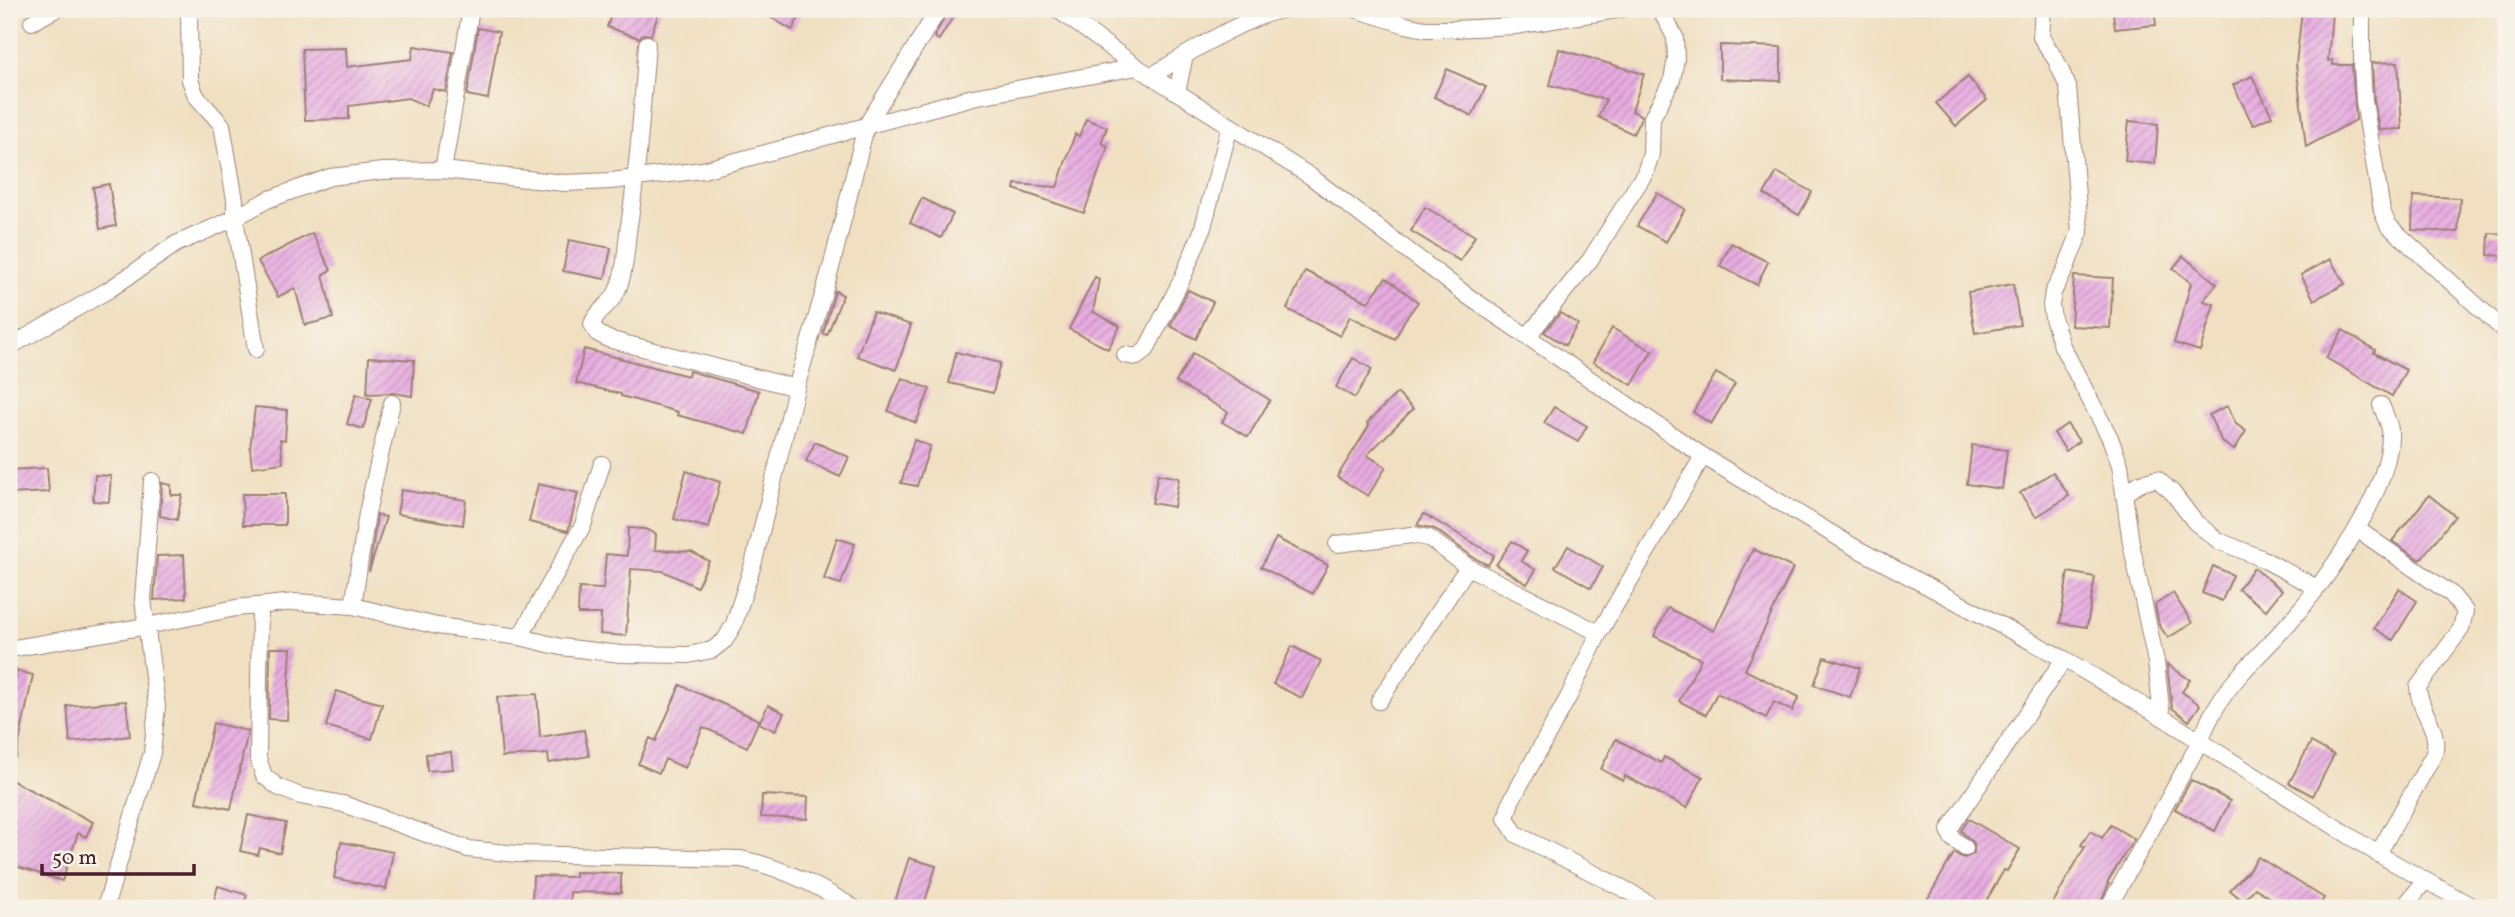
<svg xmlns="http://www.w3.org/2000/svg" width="2515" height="917" font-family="Vollkorn,serif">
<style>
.building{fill:url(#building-hatch)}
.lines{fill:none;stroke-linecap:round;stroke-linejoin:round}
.street-casing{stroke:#9d8076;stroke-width:18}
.street{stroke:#fff;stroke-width:16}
</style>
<defs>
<pattern id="building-hatch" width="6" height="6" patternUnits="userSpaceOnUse" patternTransform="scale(1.75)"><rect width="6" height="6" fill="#e8ace1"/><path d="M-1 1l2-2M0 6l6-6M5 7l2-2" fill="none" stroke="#be8bb7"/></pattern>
</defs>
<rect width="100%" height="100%" fill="#f7f3e8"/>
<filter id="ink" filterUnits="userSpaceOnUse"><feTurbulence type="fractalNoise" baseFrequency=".0143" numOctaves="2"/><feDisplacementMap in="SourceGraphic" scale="14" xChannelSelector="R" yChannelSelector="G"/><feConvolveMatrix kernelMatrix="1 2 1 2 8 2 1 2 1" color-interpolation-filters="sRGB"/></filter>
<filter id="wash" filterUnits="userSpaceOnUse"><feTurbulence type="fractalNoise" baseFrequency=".00686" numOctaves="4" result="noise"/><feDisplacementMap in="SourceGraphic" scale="28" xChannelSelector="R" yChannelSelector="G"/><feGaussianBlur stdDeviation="1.57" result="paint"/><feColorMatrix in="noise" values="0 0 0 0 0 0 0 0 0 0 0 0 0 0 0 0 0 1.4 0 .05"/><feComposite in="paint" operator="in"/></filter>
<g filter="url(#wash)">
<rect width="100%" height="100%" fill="#f0e0c1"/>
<g id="blocks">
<g class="building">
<path d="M613 9H660L651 35 643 34 639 38 607 27Z"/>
<path d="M757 9H804L792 30Z"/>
<path d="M949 9H958L939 40 934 37Z"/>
<path d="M2154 9 2156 25 2115 29 2113 13Z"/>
<path d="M2302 10 2332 12 2328 61 2333 60V65H2352L2356 120 2306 147 2296 64Z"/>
<path d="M478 28 499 32 488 99 467 95Z"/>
<path d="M1720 45 1781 47V81L1720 79Z"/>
<path d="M414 46 453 52 446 92 433 89 426 106 408 98 349 106V119L305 120 302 49 346 48 347 67 412 59Z"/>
<path d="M1559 49 1644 74 1632 111 1642 116 1633 134 1598 117 1606 100 1550 85Z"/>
<path d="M2398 62 2402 129 2379 130 2374 100 2372 63Z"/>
<path d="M1447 69 1486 87 1472 116 1434 97Z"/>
<path d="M2252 76 2272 116 2253 125 2233 85Z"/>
<path d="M1968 77 1987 100 1956 126 1936 103Z"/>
<path d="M1086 119 1107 127 1101 143 1108 146 1084 213 1014 189 1015 184 1057 187 1075 134 1079 136Z"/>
<path d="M2129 121 2158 124 2155 164 2125 161Z"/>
<path d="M1777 172 1812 192 1799 215 1764 194Z"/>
<path d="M109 184 116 226 100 229 93 187Z"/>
<path d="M1657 193 1685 209 1666 242 1637 226Z"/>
<path d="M2413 196 2460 198 2458 232 2412 230Z"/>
<path d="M922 198 953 214 941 238 910 223Z"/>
<path d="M1425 207 1475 236 1460 261 1411 231Z"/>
<path d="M312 233 331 270 323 274 333 318 305 325 295 288 278 297 258 261Z"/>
<path d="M2489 233 2506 234V256L2488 255Z"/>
<path d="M569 240 611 248 605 279 563 271Z"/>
<path d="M1731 243 1768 262 1757 285 1720 266Z"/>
<path d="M2183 256 2217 284 2203 301 2214 304 2200 351 2174 343 2191 283 2173 268Z"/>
<path d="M2330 259 2345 284 2314 300 2301 275Z"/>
<path d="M1305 271 1368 302 1386 278 1418 302 1404 321 1395 339 1350 316 1340 336 1287 309Z"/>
<path d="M2074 276 2113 278 2110 328 2071 326Z"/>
<path d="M1095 277 1099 279 1093 312 1120 326 1108 349 1069 329Z"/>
<path d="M2013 284 2020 325 1975 333 1968 292Z"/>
<path d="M1188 290 1213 302 1196 339 1170 326Z"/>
<path d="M835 291 843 295 827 335 823 334Z"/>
<path d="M873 312 911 325 896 370 857 356Z"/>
<path d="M1560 313 1578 324 1565 345 1544 332Z"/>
<path d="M1612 328 1652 351 1632 385 1593 362Z"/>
<path d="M2343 330 2375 350 2374 353 2406 370 2392 396 2326 358Z"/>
<path d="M584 349 688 376 689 371 759 391 747 434 677 415 678 412 621 396V394L576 383Z"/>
<path d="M956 352 1000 363 993 393 949 383Z"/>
<path d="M1193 353 1270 400 1248 437 1222 422 1228 412 1176 382Z"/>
<path d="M369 357 414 360 412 396 394 393 367 394Z"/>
<path d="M1353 358 1372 369 1355 398 1336 387Z"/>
<path d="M1716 373 1735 384 1711 424 1693 412Z"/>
<path d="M902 378 930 389 916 423 888 411Z"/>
<path d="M1397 393 1413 409 1367 455 1386 467 1368 496 1337 477 1369 426 1367 423Z"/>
<path d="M356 394 372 399 363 429 347 424Z"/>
<path d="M2227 406 2236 424 2246 431 2234 450 2222 442 2209 415Z"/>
<path d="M255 407 287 410 285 440 280 439 283 463 252 467 250 449Z"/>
<path d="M1554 407 1587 426 1578 442 1544 423Z"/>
<path d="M2067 424 2079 441 2066 451 2054 433Z"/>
<path d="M914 440 930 446 917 486 901 483Z"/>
<path d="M815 442 849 457 840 477 806 461Z"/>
<path d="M1972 445 2007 450 2002 489 1967 484Z"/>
<path d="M47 468 49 492 9 494V470Z"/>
<path d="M686 471 720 482 709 528 674 519Z"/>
<path d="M2053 472 2069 496 2036 517 2020 493Z"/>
<path d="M1158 474 1179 478 1174 507 1152 503Z"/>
<path d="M95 475 111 476 109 502 93 501Z"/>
<path d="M162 483 171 485V495H182L177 520 160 516Z"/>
<path d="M538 484 578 493 568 531 529 522Z"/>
<path d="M401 490 466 500 463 525 397 514Z"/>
<path d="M242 494H285V525H243Z"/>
<path d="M2429 495 2455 516 2420 560 2392 541Z"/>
<path d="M1424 514 1494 555 1488 565 1474 558 1435 529 1417 525Z"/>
<path d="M377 515 386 517 369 572Z"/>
<path d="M628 528 645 529 656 534 655 550 691 552 709 561 697 587 663 571 631 569 626 636 600 634 601 614H578L579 588 603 589 606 554 627 556Z"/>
<path d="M837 538 855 544 841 584 824 579Z"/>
<path d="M1276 538 1328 565 1313 594 1261 567Z"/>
<path d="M1512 541 1527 551 1521 561 1536 570 1527 584 1496 565Z"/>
<path d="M1568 546 1603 567 1591 588 1555 567Z"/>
<path d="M1753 549 1793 568 1745 670 1799 697 1792 711 1774 702 1766 718 1717 693 1706 715 1679 701 1701 659 1654 636 1668 608 1714 631Z"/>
<path d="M184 555 186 598 154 600 157 556Z"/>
<path d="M2213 566 2233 575 2222 601 2202 593Z"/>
<path d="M2254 568 2282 590 2266 610 2238 589Z"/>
<path d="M2068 572 2095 577 2087 627 2060 623Z"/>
<path d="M2399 589 2417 601 2393 640 2374 628Z"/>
<path d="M2173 593 2192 623 2168 638 2159 625 2155 605Z"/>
<path d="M1292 646 1321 661 1302 698 1273 684Z"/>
<path d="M270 648H291L287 720 269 719Z"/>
<path d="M1824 657 1860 668 1850 697 1814 685Z"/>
<path d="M2167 664 2190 680 2182 692 2200 705 2189 721 2172 708Z"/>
<path d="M17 671 33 675 16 757H9V707Z"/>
<path d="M680 685 759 720 747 747 703 727 685 768 665 759 659 773 638 764 650 738 656 741Z"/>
<path d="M336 691 382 704 372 739 326 726Z"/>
<path d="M537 694 540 737 584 730 589 756 549 763 548 754 502 757 497 697Z"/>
<path d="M126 701 130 736 70 742 67 706Z"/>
<path d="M768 705 784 713 775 731 759 723Z"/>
<path d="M213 723 248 731 231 809 196 802Z"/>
<path d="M1616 739 1661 763 1664 757 1703 777 1687 808 1625 776 1623 781 1601 769Z"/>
<path d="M2311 742 2334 755 2313 796 2289 783Z"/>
<path d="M451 752 453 769 427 771 426 754Z"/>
<path d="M9 779 93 822 86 837 78 833 62 881 9 864Z"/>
<path d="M2191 780 2230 801 2215 831 2175 809Z"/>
<path d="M762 795 808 797 807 819 761 817Z"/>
<path d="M248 815 286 823 280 853 260 848 258 855 240 851Z"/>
<path d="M1969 819 2020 849 2007 871 2004 870 1982 908H1942L1927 900 1954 853 1964 858 1974 854V843L1961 831Z"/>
<path d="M2111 825 2134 839 2107 883 2109 884 2098 908H2050L2085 847 2081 845 2090 831 2102 838Z"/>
<path d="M341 842 393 852 386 889 334 878Z"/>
<path d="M2258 857 2324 898 2318 908H2287L2255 888 2243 901 2230 890 2250 869Z"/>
<path d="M909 858 936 866 923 908H893Z"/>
<path d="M575 872 621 873V893L570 892V906L532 905 533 876 575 877Z"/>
<path d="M218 886 247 895 243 908H212Z"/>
</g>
</g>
</g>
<g filter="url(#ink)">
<use href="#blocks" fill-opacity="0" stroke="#9d8076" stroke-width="2"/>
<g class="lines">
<defs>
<g id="street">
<path d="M189 9 190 80 196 96 222 125 235 200V218L256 349"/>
<path d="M1057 9 1137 67 1310 176 1469 297 1703 456 1854 547 2064 659 2162 717 2378 854 2475 908"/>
<path d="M1355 9 1406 25 1425 29H1453L1515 26 1622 9"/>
<path d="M2043 9 2041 37 2056 60 2068 87 2080 232 2065 270 2053 292 2051 305 2053 318 2062 346 2110 438 2120 465 2131 543 2156 662 2162 717"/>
<path d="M2362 9V64L2364 101 2382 211 2388 225 2506 332"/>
<path d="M32 22 56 9"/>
<path d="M647 44C642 107 638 170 628 232 626 251 625 273 617 291 611 306 598 308 592 324L597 333 608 339 796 388"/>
<path d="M1153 75C1189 53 1245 16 1286 9"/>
<path d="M1177 92 1185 55"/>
<path d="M443 170 471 9"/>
<path d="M1527 337 1590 260 1645 173 1651 154 1652 118 1672 80 1676 59 1675 37 1660 9"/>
<path d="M9 347 110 289 176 244 235 218 267 200 330 177 383 171 443 170 564 183 611 181 703 170 973 97 1137 67"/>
<path d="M1125 355 1137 357 1146 350 1182 279 1202 231 1230 126"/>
<path d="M2124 494 2140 483 2157 479 2172 492 2195 522 2219 541 2261 558 2317 588"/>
<path d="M2357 529 2451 594 2465 611 2461 629 2418 687C2419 713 2441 728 2434 754L2378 854"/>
<path d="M1337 544 1412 535 1429 538 1468 567 1599 633"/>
<path d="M260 606 258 758 264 776 278 787 300 796 343 804 468 849 518 854 741 859C782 867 819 886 854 908"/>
<path d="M353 606 367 513 392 403"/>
<path d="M520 637 583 525 602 464"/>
<path d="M9 649 147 626 236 608 295 602 353 606 437 626 520 637 561 647 621 654 688 655 712 650 725 640 734 624 754 561 796 388 832 264 866 126 939 9"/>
<path d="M1379 701 1468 567"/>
<path d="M1965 848 1952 838 1949 830 1952 825 2064 659"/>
<path d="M105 908 152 753 157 707 143 599 152 481"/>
<path d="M1655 908 1630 892 1516 834 1506 818 1511 801 1569 696 1599 633 1703 456"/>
<path d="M2108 908C2136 858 2163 808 2191 758 2201 740 2208 719 2220 701 2239 672 2264 651 2287 625 2325 582 2393 490 2390 430 2389 422 2384 413 2381 405"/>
<path d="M2403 908 2424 882"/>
</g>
</defs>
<use href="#street" class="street-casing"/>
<use href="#street" class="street"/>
</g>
</g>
<rect width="2515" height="917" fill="none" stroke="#f7f3e8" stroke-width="35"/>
<path d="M42 864v10h152v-10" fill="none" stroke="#4a1f2b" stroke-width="3.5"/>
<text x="52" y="864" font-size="21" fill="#4a1f2b" stroke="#f7f3e8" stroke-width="5" paint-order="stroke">50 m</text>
</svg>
